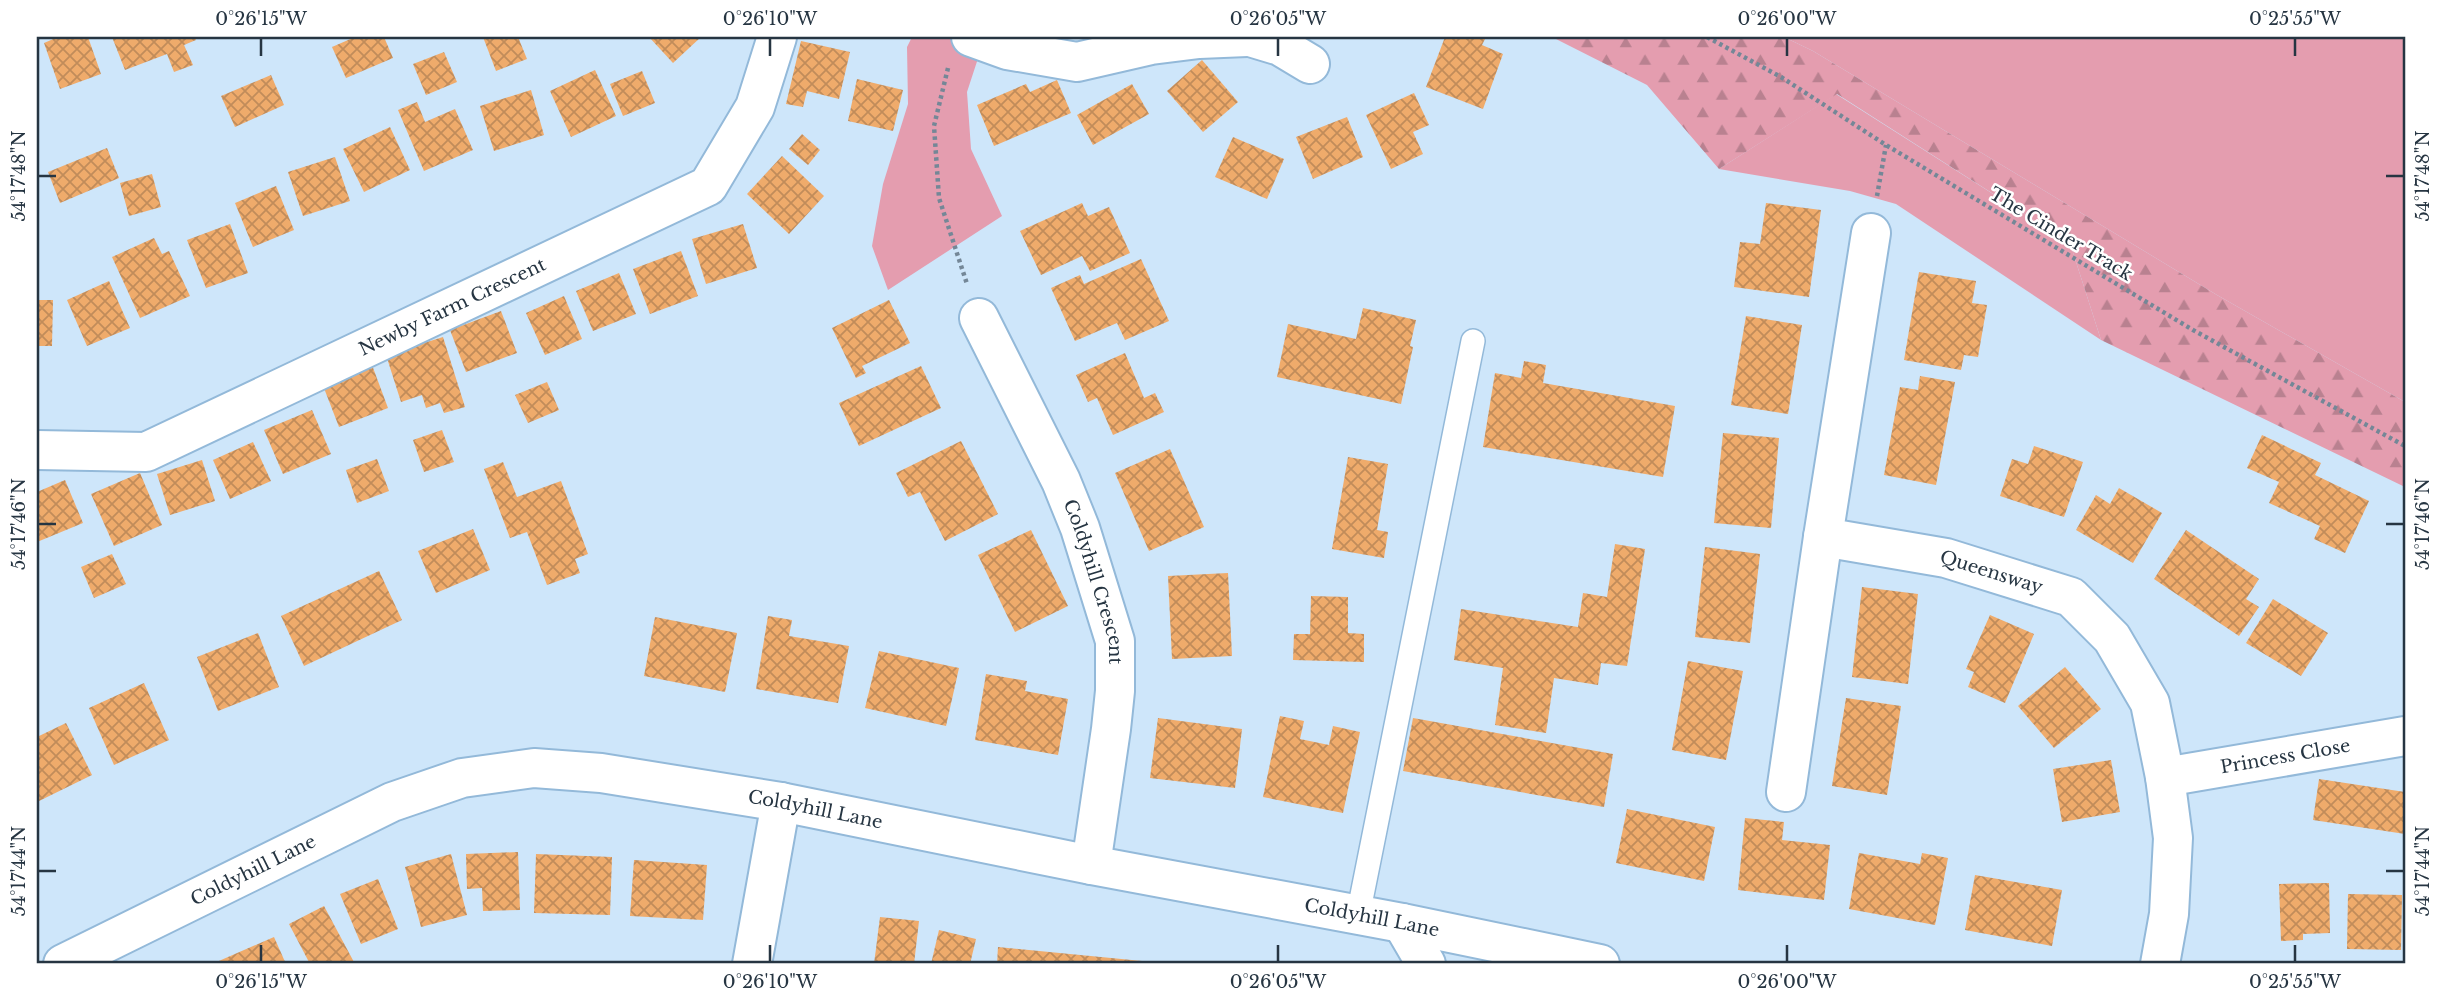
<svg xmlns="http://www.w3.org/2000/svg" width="2442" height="1001" font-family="'Libre Baskerville',serif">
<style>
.green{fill:#e49daf}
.forest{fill:url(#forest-firs)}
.building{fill:url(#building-cross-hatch)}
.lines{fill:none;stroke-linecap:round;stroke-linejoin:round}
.service-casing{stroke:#93b9d9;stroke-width:26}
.minor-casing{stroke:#93b9d9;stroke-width:42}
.path{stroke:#748797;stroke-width:4.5;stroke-dasharray:3.5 3.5;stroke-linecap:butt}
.service{stroke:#fff;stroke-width:23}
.minor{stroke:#fff;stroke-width:38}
.ticks{fill:none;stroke:#263542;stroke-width:2.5}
.labels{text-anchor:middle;stroke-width:5;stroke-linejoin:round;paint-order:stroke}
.street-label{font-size:18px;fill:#263542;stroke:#fff}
.neatline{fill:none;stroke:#263542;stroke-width:2.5}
.ticks-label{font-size:18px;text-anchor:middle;fill:#263542}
</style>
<defs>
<pattern id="forest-firs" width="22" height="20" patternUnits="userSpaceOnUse" patternTransform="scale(1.75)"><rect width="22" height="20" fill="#e49daf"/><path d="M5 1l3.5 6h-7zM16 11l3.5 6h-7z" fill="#b98190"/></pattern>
<pattern id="building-cross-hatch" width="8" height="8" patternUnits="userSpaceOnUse" patternTransform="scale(1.75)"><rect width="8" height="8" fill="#efab6b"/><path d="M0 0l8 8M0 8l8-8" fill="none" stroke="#c18c5a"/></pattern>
</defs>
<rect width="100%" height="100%" fill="#cee6fa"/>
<g class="green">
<path d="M912 37H985L967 92 971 149 1002 216 888 290 872 246 883 184 908 104 907 47Z"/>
<path d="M1784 37H2405V402L2217 295 1813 51Z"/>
<path d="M1836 94 2070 243 2101 340 1896 204 1850 191 1719 169Z"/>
</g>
<path class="forest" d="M1552 37H1784L1813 51 2217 295 2405 402V487L2101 340 2070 243 1837 94 1719 169 1647 85Z"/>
<g class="building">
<path d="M58 37H88L101 74 60 89 44 43Z"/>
<path d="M112 37H195L196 40 184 45 193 65 174 72 167 54 125 70Z"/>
<path d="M355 37H384L393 58 346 78 332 47Z"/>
<path d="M483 37H518L527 59 496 71Z"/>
<path d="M649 37H701L673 63Z"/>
<path d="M1445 37H1486L1482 45 1503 54 1483 109 1426 87Z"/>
<path d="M801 41 850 52 839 99 807 91 803 107 786 104Z"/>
<path d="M444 52 457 82 426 95 413 64Z"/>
<path d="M1202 60 1238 102 1203 132 1167 91Z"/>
<path d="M595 70 616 116 571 137 550 91Z"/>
<path d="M642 71 655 103 623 116 610 84Z"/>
<path d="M271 75 284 105 235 127 221 96Z"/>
<path d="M857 79 903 90 893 131 848 121Z"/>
<path d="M1057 80 1071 113 994 146 977 105 1026 84 1030 92Z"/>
<path d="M1132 84 1149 114 1093 145 1077 115Z"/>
<path d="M531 90 544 135 494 151 480 106Z"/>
<path d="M1414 93 1429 125 1413 132 1423 154 1391 169 1366 115Z"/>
<path d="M417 102 425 122 455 109 473 150 424 171 398 110Z"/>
<path d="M1347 117 1363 157 1313 179 1296 137Z"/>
<path d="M390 127 410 170 364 192 343 149Z"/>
<path d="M802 134 820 150 808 165 789 149Z"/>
<path d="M1233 137 1284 159 1267 199 1215 177Z"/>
<path d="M107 148 119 178 60 203 48 172Z"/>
<path d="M782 156 824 196 789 234 747 194Z"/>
<path d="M335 157 350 201 303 216 288 172Z"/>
<path d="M152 174 161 207 129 216 120 183Z"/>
<path d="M276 186 294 230 253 247 235 203Z"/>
<path d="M1082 203 1088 216 1109 207 1130 253 1090 271 1082 256 1041 275 1020 231Z"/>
<path d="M1766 203 1821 210 1809 297 1734 287 1740 242 1760 244Z"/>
<path d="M230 224 248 273 206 288 187 240Z"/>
<path d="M743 224 757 268 706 284 692 239Z"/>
<path d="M154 238 162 254 169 251 190 296 140 318 112 257Z"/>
<path d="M681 251 698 296 650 314 633 269Z"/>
<path d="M1141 259 1169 321 1125 340 1117 323 1075 341 1051 288 1080 275 1084 284Z"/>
<path d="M1919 272 1976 281 1972 303 1987 305 1978 357 1964 355 1961 370 1904 360Z"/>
<path d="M619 273 636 314 593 331 576 291Z"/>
<path d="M109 281 130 328 87 346 67 300Z"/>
<path d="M564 296 582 339 545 355 526 313Z"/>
<path d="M37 300H53L52 346H37Z"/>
<path d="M889 300 910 343 862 366 866 373 856 378 832 328Z"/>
<path d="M1363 308 1416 320 1410 346 1413 347 1401 404 1277 377 1288 324 1356 339Z"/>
<path d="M501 311 517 353 466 372 450 330Z"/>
<path d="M1746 316 1802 325 1788 414 1731 405Z"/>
<path d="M443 337 465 407 444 413 440 403 426 408 422 395 401 402 386 355Z"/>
<path d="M1125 353 1144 398 1155 393 1164 412 1113 435 1097 398 1088 402 1076 375Z"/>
<path d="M1524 361 1546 365 1543 383 1675 406 1663 477 1483 447 1495 373 1521 378Z"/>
<path d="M372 365 388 408 339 427 322 383Z"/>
<path d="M921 366 941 408 859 446 839 403Z"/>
<path d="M1920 376 1955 382 1936 485 1884 475 1900 387 1918 390Z"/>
<path d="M547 382 559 410 528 423 515 395Z"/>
<path d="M312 410 331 454 283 474 264 430Z"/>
<path d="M442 430 454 462 424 472 413 440Z"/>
<path d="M1723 433 1779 438 1771 528 1714 523Z"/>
<path d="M2262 435 2321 463 2315 475 2369 501 2345 553 2314 539 2320 526 2269 503 2279 482 2247 468Z"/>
<path d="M961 441 998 514 945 541 920 492 908 497 896 473Z"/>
<path d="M253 442 271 481 230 499 213 460Z"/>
<path d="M2034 446 2083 462 2064 517 2000 496 2012 459 2028 464Z"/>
<path d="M1170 449 1204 527 1149 551 1115 473Z"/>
<path d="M1348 457 1388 464 1377 530 1388 532 1384 558 1332 549Z"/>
<path d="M377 459 389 491 357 503 346 470Z"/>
<path d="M202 460 215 501 170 515 157 474Z"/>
<path d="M503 462 517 497 561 481 588 554 575 559 580 573 547 585 527 532 510 538 484 469Z"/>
<path d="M140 473 162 525 114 546 91 494Z"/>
<path d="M65 480 83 523 37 542V492Z"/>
<path d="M2119 488 2162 513 2133 563 2076 530 2096 495 2110 504Z"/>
<path d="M473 529 490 570 436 593 418 551Z"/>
<path d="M1031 530 1068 606 1015 632 978 555Z"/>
<path d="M2186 530 2259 579 2246 599 2259 607 2239 636 2154 579Z"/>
<path d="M1615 544 1645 549 1627 666 1601 663 1598 685 1554 678 1546 733 1495 725 1503 668 1454 660 1461 609 1578 627 1583 593 1607 597Z"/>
<path d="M1705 547 1760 554 1750 643 1695 637Z"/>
<path d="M112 554 126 584 94 598 81 567Z"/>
<path d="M379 571 402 620 304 666 281 616Z"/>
<path d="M1228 573 1232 656 1172 659 1168 576Z"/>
<path d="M1862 587 1918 594 1908 684 1852 677Z"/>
<path d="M1311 596 1348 597V633L1364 634V662L1293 660 1294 634H1310Z"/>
<path d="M2273 599 2328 633 2301 676 2246 643Z"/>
<path d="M1990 615 2034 634 2005 703 1968 687 1974 672 1966 669Z"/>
<path d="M768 616 792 620 789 636 849 646 838 703 756 689Z"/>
<path d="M655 617 737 633 725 692 644 676Z"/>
<path d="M258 633 279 687 218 711 197 657Z"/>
<path d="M879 651 959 668 946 726 865 708Z"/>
<path d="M1688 661 1743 671 1726 760 1672 750Z"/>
<path d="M2065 667 2101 709 2054 748 2018 706Z"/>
<path d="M986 674 1027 681 1025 691 1068 699 1058 755 975 740Z"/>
<path d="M144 683 169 740 114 765 89 708Z"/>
<path d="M1846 698 1901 706 1887 795 1832 786Z"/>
<path d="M1280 716 1304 721 1300 739 1329 745 1333 726 1360 732 1343 813 1263 797Z"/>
<path d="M1158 718 1242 729 1235 788 1150 778Z"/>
<path d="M1413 718 1613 754 1604 807 1403 771Z"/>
<path d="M66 723 92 775 37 802V737Z"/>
<path d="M2111 760 2120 812 2062 822 2053 769Z"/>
<path d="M2319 779 2405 792V834L2313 820Z"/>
<path d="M1627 809 1715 827 1704 881 1616 863Z"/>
<path d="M1745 818 1784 822 1782 840 1830 845 1824 900 1738 890Z"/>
<path d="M518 852 520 910 483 911 482 888 467 889 466 854Z"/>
<path d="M1859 853 1920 864 1922 853 1948 858 1935 925 1849 909Z"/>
<path d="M451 854 467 915 421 927 405 867Z"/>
<path d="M536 854 612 857 610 915 534 913Z"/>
<path d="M634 860 707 865 703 920 630 916Z"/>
<path d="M1975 875 2062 890 2052 946 1965 930Z"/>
<path d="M378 879 398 929 361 944 340 894Z"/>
<path d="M2329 883 2330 933 2303 934V940L2281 941 2279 884Z"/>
<path d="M2348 894 2402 895 2401 950 2347 949Z"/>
<path d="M324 906 355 964H310L289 924Z"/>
<path d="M880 917 919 921 914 964H874Z"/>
<path d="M939 930 976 939 970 964H931Z"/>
<path d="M274 937 286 964H212Z"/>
<path d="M998 947 1142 961V964H997Z"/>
</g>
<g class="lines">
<defs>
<path id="service" d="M1358 915 1473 341"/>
<g id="minor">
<path d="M971 37 1007 50 1077 62 1151 45 1199 39 1247 37"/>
<path d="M1250 37 1280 46 1310 64"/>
<path id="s1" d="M1871 233 1823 537 1946 558 2071 597 2112 638 2150 703 2165 777 2173 838 2169 914 2160 964"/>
<path id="s2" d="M979 318 1061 481 1080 528 1115 641V691L1111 729 1091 865"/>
<path id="s3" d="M37 450 146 452 708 186 755 107 777 37"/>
<path id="s4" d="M2165 777 2405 736"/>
<path d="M1786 792 1823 537"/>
<path d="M1402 923 1426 964"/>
<path id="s5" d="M63 964 392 802 462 778 534 768 601 773 781 802 1091 865 1402 923 1600 964"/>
<path d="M752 964 781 802"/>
</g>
</defs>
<use href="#service" class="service-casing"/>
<use href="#minor" class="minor-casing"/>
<g class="path">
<path d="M1707 37 1781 77 1886 145 2193 330 2405 446"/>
<path d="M948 68 934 126 939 198 967 284"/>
<path d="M1877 196 1886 145"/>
</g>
<use href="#service" class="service"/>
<use href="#minor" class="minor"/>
</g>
<path class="ticks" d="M261 38V56M770 38V56M1278 38V56M1787 38V56M2295 38V56M38 176H56M2386 176H2404M38 524H56M2386 524H2404M38 871H56M2386 871H2404M261 945V962M770 945V962M1278 945V962M1787 945V962M2295 945V962"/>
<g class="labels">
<g class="street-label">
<text transform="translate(2061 234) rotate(31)" y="6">The Cinder Track</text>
<text dy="6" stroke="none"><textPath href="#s3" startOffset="448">Newby Farm Crescent</textPath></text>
<text dy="6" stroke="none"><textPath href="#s1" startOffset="480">Queensway</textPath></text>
<text dy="6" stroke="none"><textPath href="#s2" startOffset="289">Coldyhill Crescent</textPath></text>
<text dy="6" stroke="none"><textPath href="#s4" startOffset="122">Princess Close</textPath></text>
<text dy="6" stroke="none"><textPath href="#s5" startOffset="798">Coldyhill Lane</textPath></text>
<text dy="6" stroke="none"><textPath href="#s5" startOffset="212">Coldyhill Lane</textPath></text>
<text dy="6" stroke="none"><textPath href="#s5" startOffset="1365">Coldyhill Lane</textPath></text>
</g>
</g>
<rect width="2442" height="1001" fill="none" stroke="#ffffff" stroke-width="77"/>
<rect x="38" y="38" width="2366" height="924" class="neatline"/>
<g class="ticks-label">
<text x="261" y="25">0°26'15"W</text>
<text x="770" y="25">0°26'10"W</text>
<text x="1278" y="25">0°26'05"W</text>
<text x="1787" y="25">0°26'00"W</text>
<text x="2295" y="25">0°25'55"W</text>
<text transform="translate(19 176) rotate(-90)" y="6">54°17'48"N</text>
<text transform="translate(2423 176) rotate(-90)" y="6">54°17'48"N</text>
<text transform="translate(19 524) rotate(-90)" y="6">54°17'46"N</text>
<text transform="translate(2423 524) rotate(-90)" y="6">54°17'46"N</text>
<text transform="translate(19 871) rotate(-90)" y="6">54°17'44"N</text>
<text transform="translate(2423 871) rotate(-90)" y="6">54°17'44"N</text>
<text x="261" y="988">0°26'15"W</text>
<text x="770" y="988">0°26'10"W</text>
<text x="1278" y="988">0°26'05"W</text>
<text x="1787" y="988">0°26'00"W</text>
<text x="2295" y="988">0°25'55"W</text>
</g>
</svg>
